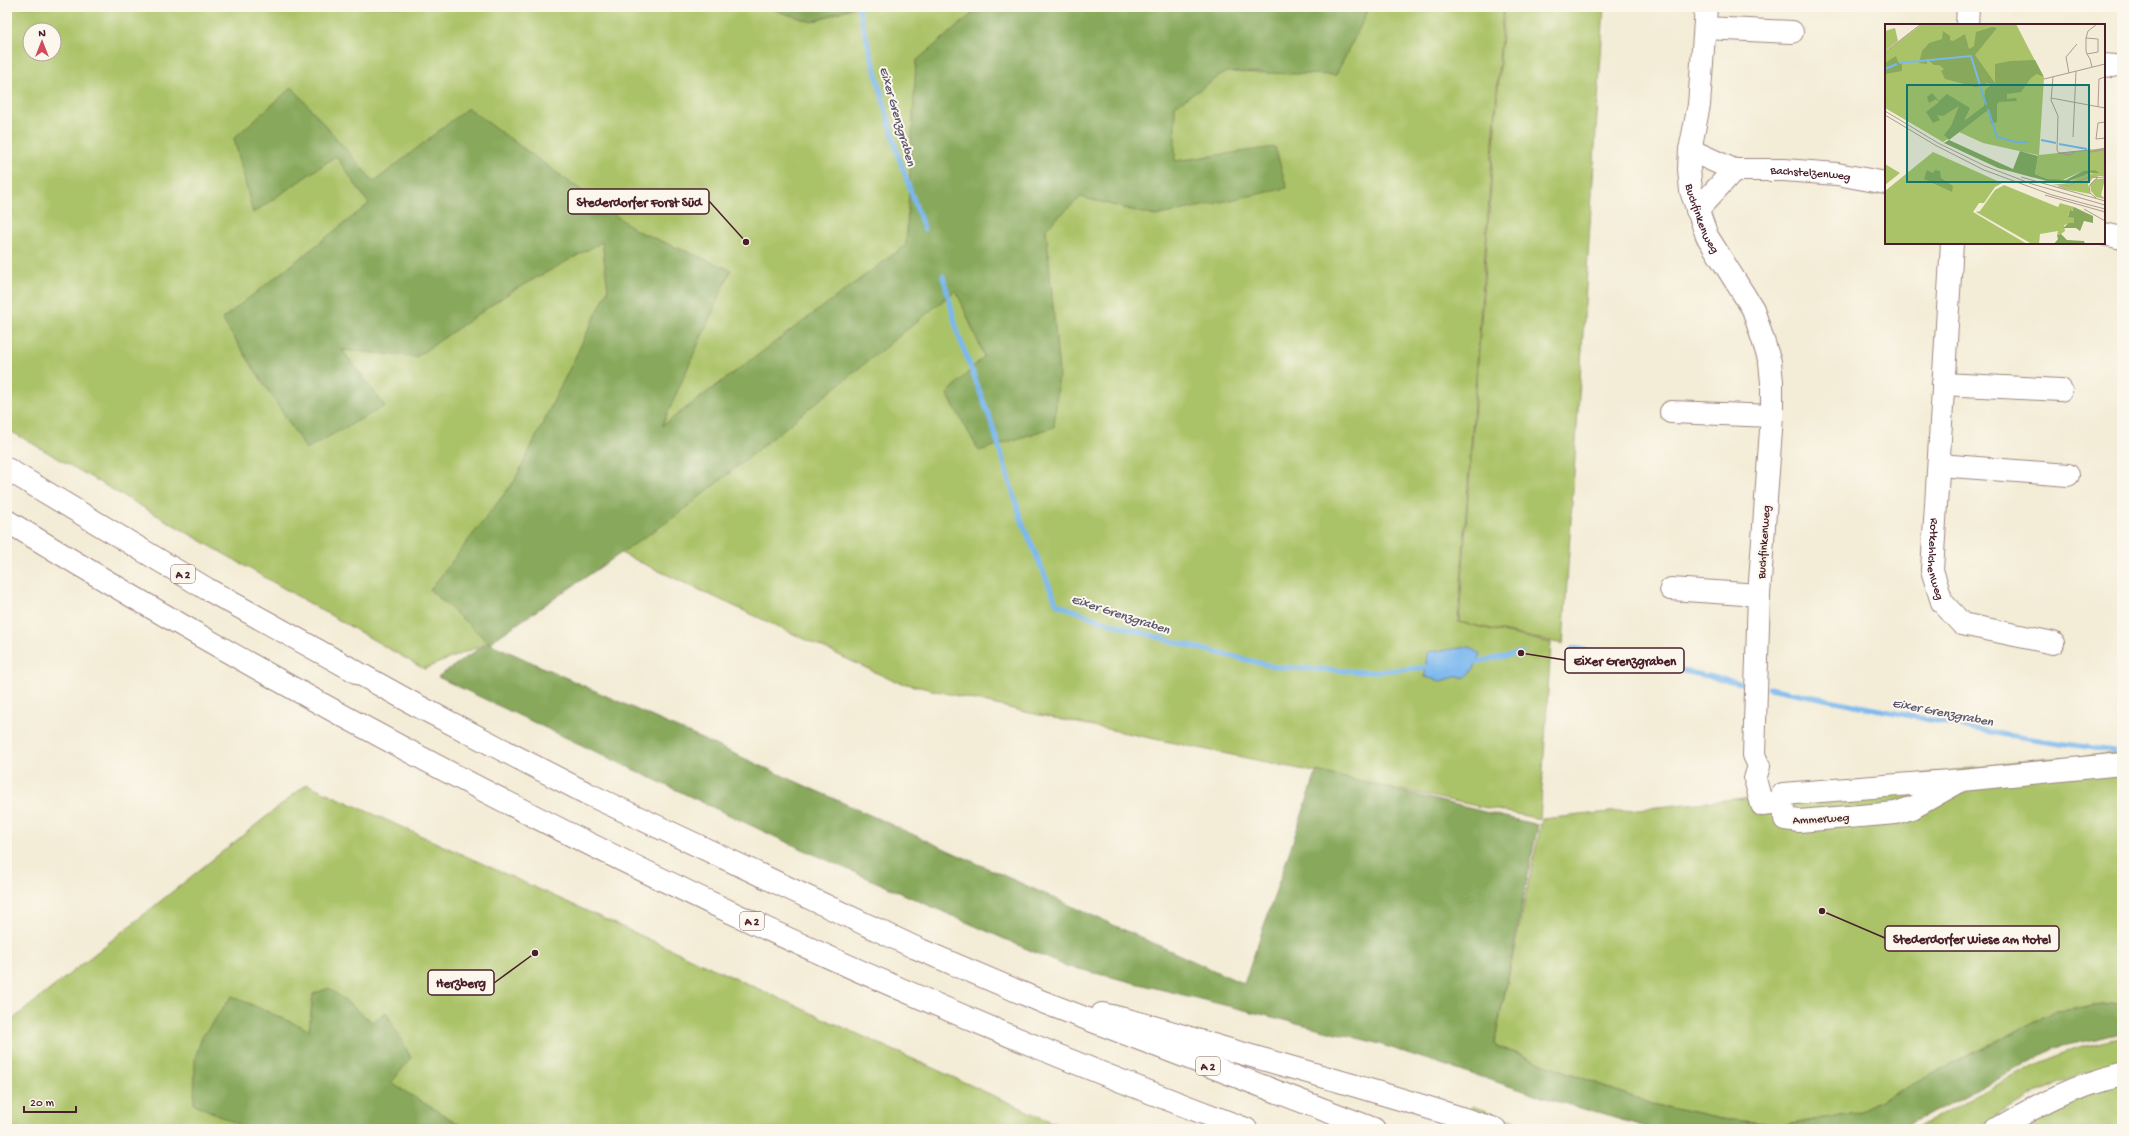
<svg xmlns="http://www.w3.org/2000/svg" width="2129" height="1136" font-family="'Gochi Hand',sans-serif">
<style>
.green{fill:#abc368;stroke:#7a714a;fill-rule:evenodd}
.forest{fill:#88a95c;stroke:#696444}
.water{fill:#7bb8ee;stroke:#626c8c}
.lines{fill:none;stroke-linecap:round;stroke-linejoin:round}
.stream{stroke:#7bb8ee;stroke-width:5}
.minor-casing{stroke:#9e8680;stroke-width:24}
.highway-casing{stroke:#9e8680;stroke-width:24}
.minor{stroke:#fff;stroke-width:22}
.highway{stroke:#fff;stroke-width:22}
.labels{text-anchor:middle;stroke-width:4;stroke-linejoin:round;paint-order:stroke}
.shield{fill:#fbf7ec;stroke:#7f6065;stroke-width:1}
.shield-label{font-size:11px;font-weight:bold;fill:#4a1f2b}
.street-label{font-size:12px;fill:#4a1f2b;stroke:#fbf7ec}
.water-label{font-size:13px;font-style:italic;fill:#5b556f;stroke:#fbf7ec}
.inset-river{fill:none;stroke:#7bb8ee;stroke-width:2}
.inset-road{fill:none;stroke:#af9a92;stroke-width:1}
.view{fill:#0f766e;fill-opacity:0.15;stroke:#0f766e;stroke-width:2}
.inset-edge{fill:none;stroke:#4a1f2b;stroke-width:2}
.leader{fill:none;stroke:#4a1f2b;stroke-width:1.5}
.callout-dot{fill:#4a1f2b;stroke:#fbf7ec;stroke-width:1.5}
.callout{fill:#fbf7ec;stroke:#4a1f2b;stroke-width:1.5}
.callout-label{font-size:13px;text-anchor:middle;font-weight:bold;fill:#4a1f2b}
</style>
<rect width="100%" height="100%" fill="#fbf7ec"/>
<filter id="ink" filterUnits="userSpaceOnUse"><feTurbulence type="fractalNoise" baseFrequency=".025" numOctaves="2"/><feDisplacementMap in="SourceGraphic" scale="8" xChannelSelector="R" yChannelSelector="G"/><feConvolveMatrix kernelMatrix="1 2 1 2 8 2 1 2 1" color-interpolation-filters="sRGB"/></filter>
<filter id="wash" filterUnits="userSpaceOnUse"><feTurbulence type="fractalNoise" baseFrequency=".012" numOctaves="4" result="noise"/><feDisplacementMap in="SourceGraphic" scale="16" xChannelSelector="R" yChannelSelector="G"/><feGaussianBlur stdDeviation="0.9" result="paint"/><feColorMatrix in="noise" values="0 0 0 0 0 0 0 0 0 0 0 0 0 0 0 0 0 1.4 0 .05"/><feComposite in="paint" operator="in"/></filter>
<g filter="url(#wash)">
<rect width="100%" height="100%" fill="#f3ecd6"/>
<g class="green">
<path d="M7 7H1503L1458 622 1551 643 1540 819 1030 713 894 681 612 549 604 550 480 646 424 669 7 429ZM30 30H54V54H30Z"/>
<path d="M1504 7H1604L1563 644 1459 622Z"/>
<path d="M2122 754V1003L2057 1010 1861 1111 1786 1125 1721 1119 1652 1104 1494 1045 1542 819 1745 798 2043 759Z"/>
<path d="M307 784 1067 1129H7V1024Z"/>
<path d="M2122 1038V1064L2084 1073 2036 1093 1974 1129H1913C1981 1096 2046 1049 2122 1038Z"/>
<path d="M2122 1080V1129H2005Z"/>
<path d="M1472 1106 1544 1129H1521L1469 1113Z"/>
</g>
<g class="forest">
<path d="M764 7H854L812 22Z"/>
<path d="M968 7H1370L1336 75 1226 72 1175 106V161L1275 147 1287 188 1155 216 1081 197 1046 228 1059 373 1054 427 979 451 947 394 984 356 956 290 677 515 489 643 1244 984 1317 771 1538 825 1494 1045 1652 1104 1721 1119 1786 1125 1861 1111 2057 1010 2122 1003V1033L2054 1048 1937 1111 1896 1129H1653L1549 1099 1373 1042 1063 965 782 840 438 677 488 642 430 590 515 480 608 290 602 242 512 291 416 357 342 350 385 406 306 449 222 319 369 204 336 156 253 213 234 138 292 87 374 182 468 108 637 231 731 270 662 426 906 245 916 61 972 14Z"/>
<path d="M329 988 372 1022 386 1012 411 1058 391 1083 467 1129H249L194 1104 195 1058 202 1037 232 996 309 1030 313 994Z"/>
</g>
<path class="water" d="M1469 647 1480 654 1474 669 1466 677H1455L1441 681 1425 677 1427 652Z"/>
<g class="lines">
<g class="stream">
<path d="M858 7 898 155 924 229"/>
<path d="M943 276 958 334 992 424 1022 522 1057 604 1099 620 1182 644 1276 667 1368 672 1432 667"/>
<path d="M1573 648 1741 683"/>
<path d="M1471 663 1521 653"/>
<path d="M1769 688 2006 735 2114 751"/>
</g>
</g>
</g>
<g filter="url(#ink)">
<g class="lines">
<defs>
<g id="minor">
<path id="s1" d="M1706 7 1699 105 1690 150 1689 169 1691 191 1707 236 1753 309 1770 362 1772 382V416L1759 595 1754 755 1759 766 1755 779 1762 805 1782 803"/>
<path d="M1967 25 1968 7"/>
<path d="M1705 28 1792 32"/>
<path d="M2104 65 2114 66"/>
<path id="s2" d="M1690 150 1734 170H1784L1837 174 1886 183"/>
<path d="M1697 210 1734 170"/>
<path d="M2104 234 2122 238"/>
<path id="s3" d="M1952 243 1932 570 1942 602 1962 624 2053 643"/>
<path d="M1943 384 2061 390"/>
<path d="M1671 412 1772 416"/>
<path d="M1939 465 2068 475"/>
<path d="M1671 589 1759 595"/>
<path d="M1962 780 1914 807 1896 813 1799 821 1785 819 1782 803 1778 800 1783 794 1962 780 2122 764"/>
</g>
<g id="highway">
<path d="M7 469 207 589 416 705 586 793 916 948 1043 1002 1374 1129"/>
<path d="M7 521C399 762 815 968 1246 1129"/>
<path d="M1102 1014C1147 1023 1190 1039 1234 1051 1321 1076 1409 1100 1495 1129"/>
<path d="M1997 1129C2041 1103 2072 1086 2122 1074"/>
</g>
</defs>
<use href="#minor" class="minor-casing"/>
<use href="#highway" class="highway-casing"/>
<use href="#minor" class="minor"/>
<use href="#highway" class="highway"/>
</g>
</g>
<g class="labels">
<g class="shield">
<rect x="171" y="565" width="24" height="18" rx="3"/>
<rect x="740" y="912" width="24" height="18" rx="3"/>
<rect x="1196" y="1057" width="24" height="18" rx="3"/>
</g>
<g class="shield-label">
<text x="183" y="578">A 2</text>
<text x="752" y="925">A 2</text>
<text x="1208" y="1070">A 2</text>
</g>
<g class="street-label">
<text dy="4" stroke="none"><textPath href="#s2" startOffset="125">Bachstelzenweg</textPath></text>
<text dy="4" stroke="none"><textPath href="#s1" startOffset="215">Buchfinkenweg</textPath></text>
<text transform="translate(1763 542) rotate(-86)" y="4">Buchfinkenweg</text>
<text dy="4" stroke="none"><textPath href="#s3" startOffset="317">Rotkehlchenweg</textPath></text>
<text transform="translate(1821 818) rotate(-3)" y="4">Ammerweg</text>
</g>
<g class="water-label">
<text transform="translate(899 116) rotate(74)" y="5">Eixer Grenzgraben</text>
<text transform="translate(1121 613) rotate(18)" y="5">Eixer Grenzgraben</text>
<text transform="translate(1943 711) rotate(11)" y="5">Eixer Grenzgraben</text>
</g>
</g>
<g transform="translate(1885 24)">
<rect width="220" height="220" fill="#f3ecd6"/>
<path d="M37 0H131L159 54 154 131 220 124V153L215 152 179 162 166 161 183 159 198 151 215 148 198 147 175 157 163 155 150 150 153 131 98 119 74 108 58 118 0 84V28ZM10 4 13 17 0 27V7ZM48 128 117 159 110 163 99 179H94L88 188 142 220H1L0 167ZM0 140 15 149 0 161ZM208 154 203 160 205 170 174 164ZM210 155H220L216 171 220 175 211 173 206 167 205 160ZM119 161 173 183 175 179 189 183V187L185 185 183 192 189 194V199L179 201 180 207 176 210 172 211 173 207 155 210 154 220H147L91 188 95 187 110 166Z" fill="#abc368"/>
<path d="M107 3 112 4 90 31 110 59V40L125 37 150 36 159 53 152 50 146 54 136 68 122 70V75L131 74 132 77 114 78 112 80V98L106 100 103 86 64 116 128 145 135 127 153 132 150 150 163 155 181 156 198 147 210 146 215 149H205L182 158 169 159 113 144 59 119 64 116 59 111 66 102 74 82 58 92 52 91 55 96 48 99 41 88 54 78 51 75 44 79 42 73 47 69 54 77 62 70 85 84 79 97 99 82 100 66 105 62 103 59 91 63 60 55 56 47 59 45 54 41H49L42 35V40L34 39 37 27 44 19 57 15 58 7 65 12V16L68 17 80 10 84 25 89 22 91 8ZM11 32 13 38H17V47L0 50V39ZM42 146 48 149 50 146 55 147 56 154 68 162 67 168 39 155ZM189 183 208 192V199L199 197 195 207 191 204H178L184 199H189V194L183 193 185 185 188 187ZM176 210 182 216 199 217 200 220H169L173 215 172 211Z" fill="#88a95c"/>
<path class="inset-river" d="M14 39 86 32 101 81M0 45 12 40M103 85 112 113 131 118H143M156 116 171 119M174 120 202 125"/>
<path class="inset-road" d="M201 14 203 7 212 0M0 28 36 0M202 30 213 28V15L201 14V27L202 30 205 35 207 43M184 49 181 33 192 20M168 53 166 76 173 92 172 126 174 130M159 55 220 40M166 74 220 84M213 83 214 55 220 53M0 87 53 119 100 142 147 160 220 181M0 91 50 121 99 146 167 171 220 185M220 98 213 99 211 115 220 114M188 113 191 47M220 124 205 128 220 126M190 128 184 131 174 129 206 126M136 153 220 177M173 163 185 161 204 153 220 154M160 171 220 188M211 174 205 169 204 162 213 153M199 185 220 197"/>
<path class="view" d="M22 61H204V158H22Z"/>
<rect width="220" height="220" class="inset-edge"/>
</g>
<path class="leader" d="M746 242L709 201M1521 653L1565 660M1822 911L1885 938M535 953L494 983"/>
<g class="callout-dot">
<circle cx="746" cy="242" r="4"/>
<circle cx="1521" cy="653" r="4"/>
<circle cx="1822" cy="911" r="4"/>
<circle cx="535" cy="953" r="4"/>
</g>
<g class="callout">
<rect x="568" y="189" width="141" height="25" rx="4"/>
<rect x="1565" y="648" width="119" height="25" rx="4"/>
<rect x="1885" y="926" width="174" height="25" rx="4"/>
<rect x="428" y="970" width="66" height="25" rx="4"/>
</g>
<g class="callout-label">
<text x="639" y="206">Stederdorfer Forst Süd</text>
<text x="1625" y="665">Eixer Grenzgraben</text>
<text x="1972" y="943">Stederdorfer Wiese am Hotel</text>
<text x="461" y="987">Herzberg</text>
</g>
<rect width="2129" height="1136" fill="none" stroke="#fbf7ec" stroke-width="24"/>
<g transform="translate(42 42)"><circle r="19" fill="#fbf7ec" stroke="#b4a19f"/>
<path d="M0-3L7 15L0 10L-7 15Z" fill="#d1495b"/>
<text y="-6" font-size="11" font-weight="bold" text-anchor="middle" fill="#4a1f2b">N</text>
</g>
<path d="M24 1106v6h52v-6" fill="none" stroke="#4a1f2b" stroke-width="2"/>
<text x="30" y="1106" font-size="12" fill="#4a1f2b" stroke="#fbf7ec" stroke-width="3" paint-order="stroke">20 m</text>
</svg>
